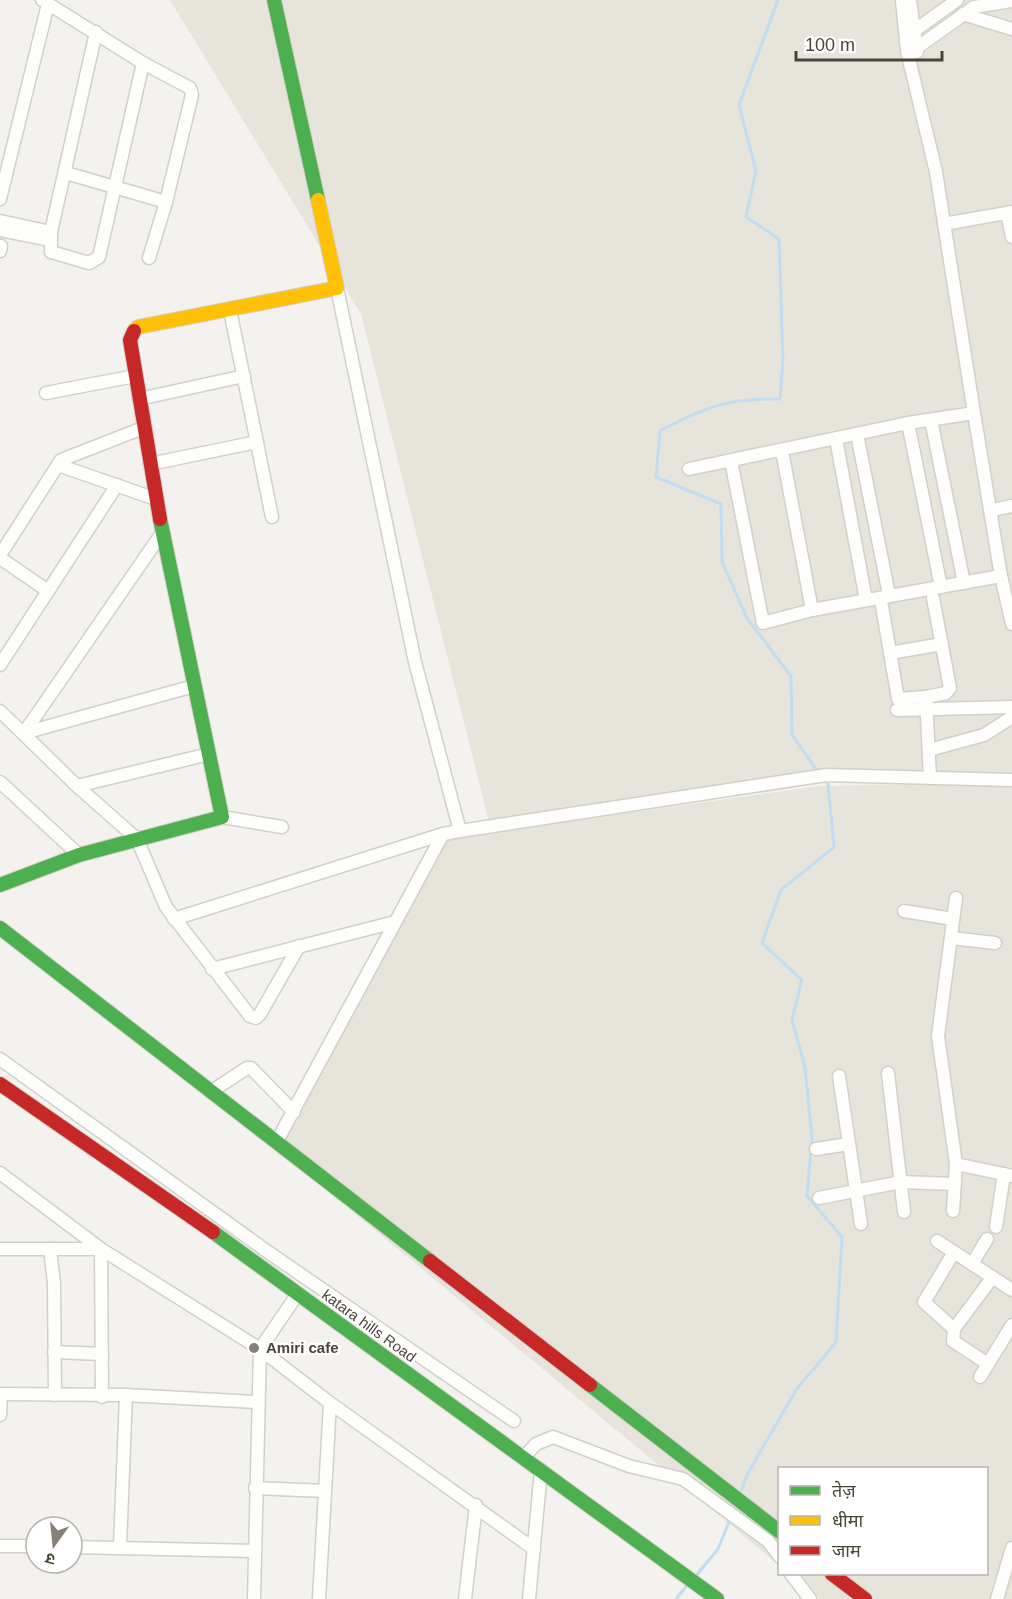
<svg xmlns="http://www.w3.org/2000/svg" width="1012" height="1599" font-family="Arial,'Noto Sans Devanagari',sans-serif">
<style>
.residential{fill:#e7e4dc}
.lines{fill:none;stroke-linecap:round;stroke-linejoin:round}
.stream{stroke:#c0ddf1;stroke-width:3}
.street-casing{stroke:#d2d0cb;stroke-width:15}
.fast-casing{stroke:#d3cfc5;stroke-width:16}
.slow-casing{stroke:#d3cfc5;stroke-width:16}
.jam-casing{stroke:#d3cfc5;stroke-width:16}
.street{stroke:#fdfdfc;stroke-width:12}
.fast{stroke:#4caf50;stroke-width:14}
.slow{stroke:#ffc107;stroke-width:14}
.jam{stroke:#c62828;stroke-width:14}
.poi-dot{fill:#868178;stroke:#fff;stroke-width:2}
.labels{text-anchor:middle;stroke-width:5;stroke-linejoin:round;paint-order:stroke}
.street-label{font-size:15px;fill:#4b4439;stroke:#fff}
.poi-label{font-size:15px;font-weight:bold;fill:#4b4439;stroke:#fff;text-anchor:start}
</style>
<rect width="100%" height="100%" fill="#f4f2ee"/>
<g class="residential">
<path d="M170 0H1012V773L870 776 490 826 361 314Z"/>
<path d="M1012 782V1599H820L790 1574H986V1468H780L779 1565 276 1148 444 839 818 786Z"/>
</g>
<g class="lines">
<g class="stream">
<path d="M778 0 739 105 756 171 746 217 779 239 783 358 780 399C728 398 705 407 660 431L656 477 721 504 722 562 747 618 791 676 792 735 819 773"/>
<path d="M740 1494 748 1473 796 1390 836 1342 842 1237 807 1196 812 1138 805 1068 792 1019 802 980 762 943 781 890 834 847 828 784 823 778"/>
<path d="M695 1577 718 1549 731 1517"/>
<path d="M676 1599 688 1584"/>
</g>
<defs>
<g id="street">
<path d="M42 0 143 63 190 88 192 95 166 202 149 258"/>
<path d="M902 0 907 51 936 172 974 413 1001 576 1012 624"/>
<path d="M910 0 917 52"/>
<path d="M963 14 1012 29"/>
<path d="M96 32 51 232V252L89 263 99 257 143 63"/>
<path d="M911 33 957 0"/>
<path d="M907 51 918 47 974 7 1012 1"/>
<path d="M66 173 166 202"/>
<path d="M0 199 48 4"/>
<path d="M1007 213 1012 237"/>
<path d="M0 221 51 232"/>
<path d="M944 224 1012 212"/>
<path d="M0 230 50 240"/>
<path d="M0 251 1 246"/>
<path d="M337 288 415 662 460 831"/>
<path d="M230 310 272 517"/>
<path d="M46 393 135 376"/>
<path d="M139 399 244 376"/>
<path d="M931 420 964 583"/>
<path d="M908 423 941 587"/>
<path d="M857 434 889 595"/>
<path d="M836 439 866 600"/>
<path d="M782 451 812 610"/>
<path d="M731 461 763 623 812 610 1001 576"/>
<path d="M150 464 257 442"/>
<path d="M58 465 156 499"/>
<path d="M689 469 908 423 974 413"/>
<path d="M992 510 1012 506"/>
<path d="M162 533 24 733 194 686"/>
<path d="M0 555 61 460 143 428"/>
<path d="M0 558 48 591"/>
<path d="M882 606 898 699 926 697 930 778"/>
<path d="M890 653 942 644"/>
<path d="M0 665 117 485"/>
<path d="M926 697 946 693 950 688 933 598"/>
<path d="M897 710 1012 707"/>
<path d="M0 711 77 786 137 839 166 907 250 1016 256 1018 260 1014 299 946"/>
<path d="M929 750 984 735 1012 717"/>
<path d="M0 782 79 855"/>
<path d="M77 786 209 754"/>
<path d="M222 817 282 827"/>
<path d="M904 911 953 919"/>
<path d="M174 919 443 834 460 831 826 775 1012 780"/>
<path d="M951 938 995 943"/>
<path d="M212 969 395 922"/>
<path d="M0 1059 268 1252 514 1421"/>
<path d="M888 1073 904 1212"/>
<path d="M839 1076 861 1224"/>
<path d="M212 1091 247 1068H251L294 1112"/>
<path d="M277 1141 443 834"/>
<path d="M816 1149 849 1144"/>
<path d="M956 1164 1012 1176"/>
<path d="M0 1173 101 1249 260 1349 330 1403 534 1549"/>
<path d="M819 1198 901 1182 955 1184"/>
<path d="M953 1211 956 1164 938 1036 956 898"/>
<path d="M996 1227 1004 1174"/>
<path d="M937 1241 1012 1290"/>
<path d="M0 1249H101L102 1397"/>
<path d="M50 1249 54 1283 55 1395"/>
<path d="M954 1252 924 1302 954 1329"/>
<path d="M972 1264 987 1239"/>
<path d="M54 1352 102 1354"/>
<path d="M988 1364 953 1341 954 1329 992 1278"/>
<path d="M980 1377 1012 1325"/>
<path d="M0 1394 126 1395 258 1402"/>
<path d="M0 1415 1 1394"/>
<path d="M524 1457 536 1444 553 1437 629 1466 683 1479 768 1541 780 1557"/>
<path d="M255 1488 325 1491"/>
<path d="M0 1546H36"/>
<path d="M72 1547 254 1551"/>
<path d="M120 1547 126 1395"/>
<path d="M791 1574 810 1599"/>
<path d="M254 1599 260 1349 297 1295"/>
<path d="M319 1599 330 1403"/>
<path d="M465 1599 476 1505"/>
<path d="M529 1599 541 1470"/>
<path d="M997 1599 1012 1548"/>
</g>
<g id="fast">
<path d="M274 0 318 200"/>
<path d="M0 885 79 855 222 817 160 519"/>
<path d="M0 928 430 1261"/>
<path d="M213 1232 717 1599"/>
<path d="M590 1385 780 1532"/>
</g>
<path id="slow" d="M134 331 138 327 337 288 318 200"/>
<g id="jam">
<path d="M134 331 130 340 160 519"/>
<path d="M0 1084 213 1232"/>
<path d="M430 1261 590 1385"/>
<path d="M832 1574 865 1599"/>
</g>
</defs>
<use href="#street" class="street-casing"/>
<use href="#fast" class="fast-casing"/>
<use href="#slow" class="slow-casing"/>
<use href="#jam" class="jam-casing"/>
<use href="#street" class="street"/>
<use href="#fast" class="fast"/>
<use href="#slow" class="slow"/>
<use href="#jam" class="jam"/>
</g>
<circle class="poi-dot" cx="254" cy="1348" r="6"/>
<g class="labels">
<g class="street-label">
<text transform="translate(369 1326) rotate(36)" y="5">katara hills Road</text>
</g>
<g class="poi-label">
<text x="266" y="1353">Amiri cafe</text>
</g>
</g>
<rect x="778" y="1467" width="210" height="108" fill="#ffffff" stroke="#b7b4b0" stroke-width="1.5"/>
<rect x="790" y="1486" width="30" height="9" fill="#4caf50" stroke="#b7b4b0" stroke-width="1.5"/>
<text x="832" y="1497" font-size="18" fill="#4b4439">तेज़</text>
<rect x="790" y="1516" width="30" height="9" fill="#ffc107" stroke="#b7b4b0" stroke-width="1.5"/>
<text x="832" y="1527" font-size="18" fill="#4b4439">धीमा</text>
<rect x="790" y="1546" width="30" height="9" fill="#c62828" stroke="#b7b4b0" stroke-width="1.5"/>
<text x="832" y="1557" font-size="18" fill="#4b4439">जाम</text>
<g transform="translate(54 1545) rotate(195)"><circle r="28" fill="#ffffff" stroke="#b7b4b0" stroke-width="1.5"/>
<path d="M0-4.5L10 22L0 15L-10 22Z" fill="#868178"/>
<text y="-9" font-size="16" font-weight="bold" text-anchor="middle" fill="#4b4439">उ</text>
</g>
<path d="M796 51v9h146v-9" fill="none" stroke="#4b4439" stroke-width="3"/>
<text x="805" y="51" font-size="18" fill="#4b4439" stroke="#ffffff" stroke-width="4.5" paint-order="stroke">100 m</text>
</svg>
